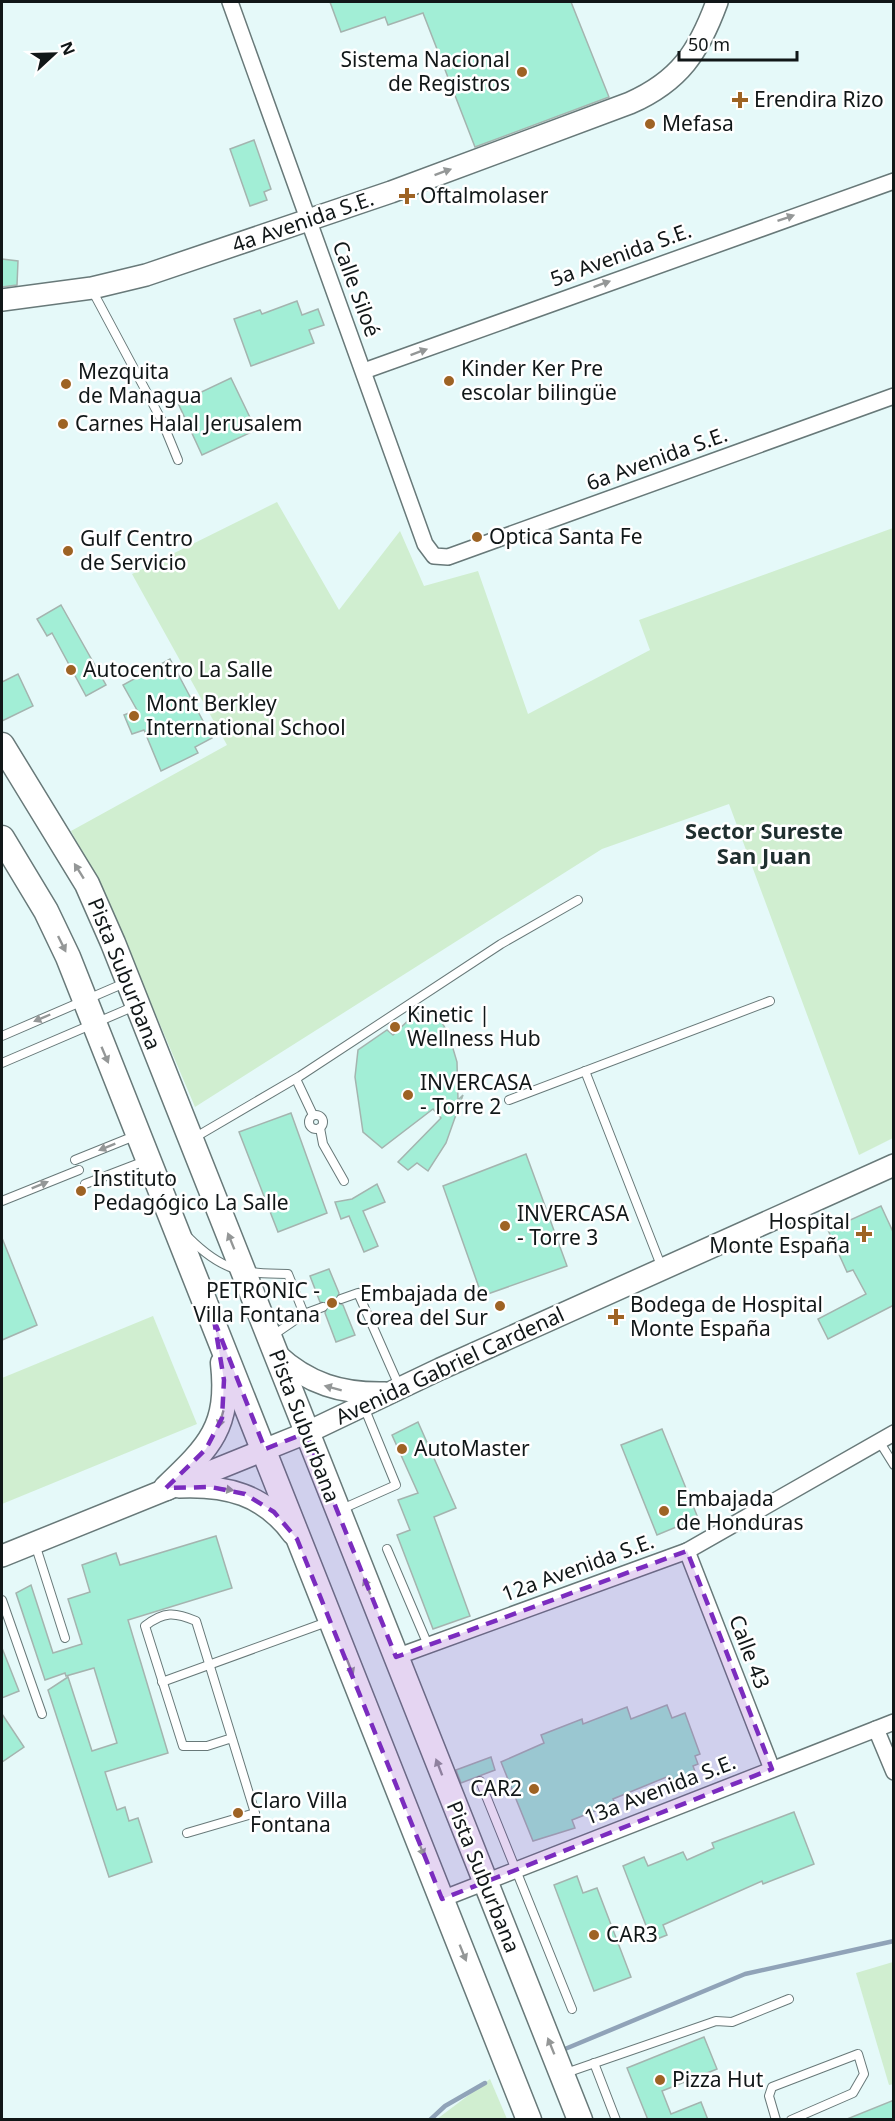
<svg xmlns="http://www.w3.org/2000/svg" width="895" height="2121" font-family="'Noto Sans',sans-serif">
<style>
.green{fill:#d0eed0}
.lines{fill:none;stroke-linecap:round;stroke-linejoin:round}
.stream{stroke:#90a3b8;stroke-width:4.5}
.building{fill:#a2eed6;stroke:#a4b4af;stroke-width:1.5}
.lane-casing{stroke:#687979;stroke-width:10}
.street-casing{stroke:#687979;stroke-width:18}
.secondary-casing{stroke:#687979;stroke-width:24}
.primary-casing{stroke:#687979;stroke-width:27}
.lane{stroke:#fff;stroke-width:8}
.street{stroke:#fff;stroke-width:15}
.secondary{stroke:#fff;stroke-width:21}
.primary{stroke:#fff;stroke-width:24}
.oneway{fill:#949797}
.marked{fill:#7b2cbf;fill-opacity:0.2;stroke:#7b2cbf;stroke-width:4.5;stroke-dasharray:12 8;stroke-linejoin:round}
.poi-dot{fill:#9e6324;stroke:#fff;stroke-width:2}
.labels{text-anchor:middle;stroke-width:5;stroke-linejoin:round;paint-order:stroke}
.poi-label{font-size:21px;fill:#111718;stroke:#fff;text-anchor:start}
.street-label{font-size:21px;fill:#111718;stroke:#fff}
.neighbourhood-label{font-size:22px;font-weight:bold;fill:#1f2f2f;stroke:#fff}
</style>
<rect width="100%" height="100%" fill="#e5f9f9"/>
<g class="green">
<path d="M277 502 339 610 400 531 424 586 478 571 528 714 650 650 639 620 893 528V1138L859 1155 729 804 602 849 195 1107 106 897 71 831 227 745 132 574Z"/>
<path d="M153 1316 197 1424 2 1504V1378Z"/>
<path d="M893 1962 894 2084 889 2085 856 1973Z"/>
<path d="M490 2079 507 2119H437Z"/>
</g>
<g class="lines">
<g class="stream">
<path d="M565 2049 745 1974 894 1941"/>
<path d="M430 2120 445 2106 485 2083"/>
</g>
</g>
<g class="building">
<path d="M330 2H571L609 97 475 147 423 13 388 25 385 17 341 32Z"/>
<path d="M254 140 271 189 264 192 267 200 250 206 230 149Z"/>
<path d="M2 259 18 261 17 285 2 287Z"/>
<path d="M297 301 302 315 318 309 324 325 309 330 314 343 251 366 234 319 260 310 262 314Z"/>
<path d="M231 378 256 430 202 455 178 403Z"/>
<path d="M61 605 106 685 86 696 52 633 47 636 37 619Z"/>
<path d="M170 659 212 738 195 747 198 753 161 771 144 730 132 734 124 715 137 710 123 685Z"/>
<path d="M18 674 33 706 2 721V682Z"/>
<path d="M417 1012 424 1019 436 1012 449 1035 457 1062 458 1100 463 1095 446 1143 428 1171 417 1163 408 1170 398 1162 441 1118 433 1109 382 1148 363 1132 355 1077 358 1050 387 1030 393 1035Z"/>
<path d="M291 1113 327 1213 278 1232 239 1132Z"/>
<path d="M526 1154 567 1266 482 1296 443 1186Z"/>
<path d="M377 1184 385 1202 363 1211 378 1246 364 1252 349 1216 341 1219 335 1202 352 1199Z"/>
<path d="M881 1206 894 1234V1305L828 1339 818 1319 866 1294 853 1270 847 1272 828 1230Z"/>
<path d="M2 1238 37 1325 2 1340Z"/>
<path d="M329 1269 339 1293 336 1302 343 1305 355 1335 336 1342 325 1313 328 1304 320 1302 310 1276Z"/>
<path d="M418 1422 456 1508 434 1517 470 1616 433 1629 397 1535 410 1530 398 1500 418 1493 392 1435Z"/>
<path d="M662 1429 698 1518 657 1535 621 1445Z"/>
<path d="M216 1536 232 1588 128 1620 168 1753 105 1772 117 1810 125 1807 129 1821 138 1818 152 1862 109 1877 48 1690 68 1677 92 1751 117 1743 94 1668 66 1676 65 1673 45 1680 16 1593 31 1585 53 1653 82 1644 68 1599 90 1592 82 1565 116 1553 120 1565Z"/>
<path d="M2 1648 19 1691 2 1698Z"/>
<path d="M667 1705 672 1718 685 1713 700 1754 695 1756 698 1764 693 1766 697 1777 673 1786 669 1776 613 1799 615 1803 572 1820 575 1828 533 1841 501 1762 544 1743 541 1735 582 1719 583 1724 627 1707 631 1719Z"/>
<path d="M2 1714 24 1747 2 1762Z"/>
<path d="M491 1757 495 1770 461 1783 456 1770Z"/>
<path d="M794 1812 814 1864 763 1884 762 1881 663 1925 667 1935 652 1941 623 1866 644 1857 648 1866 683 1852 687 1860 714 1848 712 1843Z"/>
<path d="M577 1876 583 1893 597 1888 631 1977 594 1991 554 1885Z"/>
<path d="M704 2037 717 2069 662 2091 671 2114 701 2102 708 2120H648L627 2068Z"/>
<path d="M894 2100V2120H847V2119Z"/>
</g>
<g class="lines">
<defs>
<g id="lane">
<path d="M92 290 162 421 178 460"/>
<path d="M2 1036 127 982"/>
<path d="M2 1063 135 1006"/>
<path d="M585 1071 662 1268"/>
<path d="M296 1079 313 1115"/>
<path d="M509 1100 770 1001"/>
<circle cx="316" cy="1122" r="7"/>
<path d="M320 1128 323 1144 344 1181"/>
<path d="M194 1138 300 1076 501 944 578 900"/>
<path d="M75 1160 137 1135"/>
<path d="M85 1184 145 1161"/>
<path d="M2 1201 79 1170"/>
<path d="M188 1237C223 1272 241 1273 288 1274L304 1314"/>
<path d="M341 1299 358 1293 400 1388"/>
<path d="M272 1336 304 1314 323 1307"/>
<path d="M879 1441 894 1465"/>
<path d="M342 1509 396 1485 364 1407"/>
<path d="M35 1544 65 1638"/>
<path d="M387 1549 428 1645"/>
<path d="M2 1600 42 1714"/>
<path d="M162 1682 327 1622"/>
<path d="M480 1781 572 2009"/>
<path d="M187 1833 255 1813 196 1621C175 1612 164 1611 145 1626L183 1746H207L232 1738"/>
<path d="M594 2063 616 2120"/>
<path d="M563 2074 716 2021 732 2022 789 1999"/>
<path d="M776 2120 769 2096 772 2087 858 2054 864 2074 853 2093 791 2120"/>
</g>
<g id="street">
<path d="M230 2 425 544 434 556 448 557 894 396"/>
<path d="M364 371 894 181"/>
<path d="M687 1551 772 1769"/>
<path d="M396 1657 687 1551 894 1433"/>
<path d="M876 1729 894 1772"/>
<path d="M442 1899 894 1722"/>
</g>
<g id="secondary">
<path d="M2 300 92 288 146 275 391 192 630 103C680 81 699 51 717 2"/>
<path d="M276 1354C308 1384 342 1394 385 1393"/>
<path d="M179 1487C226 1485 264 1494 293 1534"/>
<path d="M2 1556 306 1433 440 1369 894 1165"/>
</g>
<g id="primary">
<path d="M2 745 87 884 113 943 580 2120"/>
<path d="M2 838 46 911 68 957 529 2120"/>
<path d="M166 1488C210 1446 230 1427 223 1363"/>
</g>
</defs>
<use href="#lane" class="lane-casing"/>
<use href="#street" class="street-casing"/>
<use href="#secondary" class="secondary-casing"/>
<use href="#primary" class="primary-casing"/>
<use href="#lane" class="lane"/>
<use href="#street" class="street"/>
<use href="#secondary" class="secondary"/>
<use href="#primary" class="primary"/>
</g>
<defs><path id="oneway-solid" d="M-6-.8H1V-3.2L6.5 0L1 3.2V.8H-6Z" transform="scale(1.5)"/></defs>
<g class="oneway">
<use href="#oneway-solid" transform="translate(443 172) rotate(-20)"/>
<use href="#oneway-solid" transform="translate(786 218) rotate(-19)"/>
<use href="#oneway-solid" transform="translate(602 284) rotate(-20)"/>
<use href="#oneway-solid" transform="translate(419 352) rotate(-20)"/>
<use href="#oneway-solid" transform="translate(79 871) rotate(-122)"/>
<use href="#oneway-solid" transform="translate(62 944) rotate(64)"/>
<use href="#oneway-solid" transform="translate(42 1018) rotate(157)"/>
<use href="#oneway-solid" transform="translate(105 1055) rotate(67)"/>
<use href="#oneway-solid" transform="translate(107 1147) rotate(158)"/>
<use href="#oneway-solid" transform="translate(40 1185) rotate(-22)"/>
<use href="#oneway-solid" transform="translate(231 1241) rotate(-112)"/>
<use href="#oneway-solid" transform="translate(333 1388) rotate(-165)"/>
<use href="#oneway-solid" transform="translate(221 1419) rotate(106)"/>
<use href="#oneway-solid" transform="translate(225 1489) rotate(9)"/>
<use href="#oneway-solid" transform="translate(367 1586) rotate(-112)"/>
<use href="#oneway-solid" transform="translate(350 1667) rotate(68)"/>
<use href="#oneway-solid" transform="translate(439 1767) rotate(-111)"/>
<use href="#oneway-solid" transform="translate(421 1848) rotate(68)"/>
<use href="#oneway-solid" transform="translate(463 1953) rotate(68)"/>
<use href="#oneway-solid" transform="translate(551 2046) rotate(-112)"/>
</g>
<path class="marked" d="M214 1320 265 1449 306 1433 396 1657 687 1551 772 1769 442 1899 297 1539 274 1512 245 1494 211 1487 166 1488 206 1449 222 1418 224 1380Z"/>
<g class="poi-dot">
<circle cx="522" cy="72" r="6"/>
<path d="M737 91h6v6h6v6h-6v6h-6v-6h-6v-6h6z"/>
<circle cx="650" cy="124" r="6"/>
<path d="M404 187h6v6h6v6h-6v6h-6v-6h-6v-6h6z"/>
<circle cx="449" cy="381" r="6"/>
<circle cx="66" cy="384" r="6"/>
<circle cx="63" cy="424" r="6"/>
<circle cx="477" cy="537" r="6"/>
<circle cx="68" cy="551" r="6"/>
<circle cx="71" cy="670" r="6"/>
<circle cx="134" cy="716" r="6"/>
<circle cx="395" cy="1027" r="6"/>
<circle cx="408" cy="1095" r="6"/>
<circle cx="81" cy="1191" r="6"/>
<circle cx="505" cy="1226" r="6"/>
<path d="M861 1225h6v6h6v6h-6v6h-6v-6h-6v-6h6z"/>
<circle cx="332" cy="1303" r="6"/>
<circle cx="500" cy="1306" r="6"/>
<path d="M613 1308h6v6h6v6h-6v6h-6v-6h-6v-6h6z"/>
<circle cx="402" cy="1449" r="6"/>
<circle cx="664" cy="1511" r="6"/>
<circle cx="534" cy="1789" r="6"/>
<circle cx="238" cy="1813" r="6"/>
<circle cx="594" cy="1935" r="6"/>
<circle cx="660" cy="2080" r="6"/>
</g>
<g class="labels">
<g class="poi-label">
<text x="510" y="67" text-anchor="end">Sistema Nacional<tspan x="510" dy="24">de Registros</tspan></text>
<text x="754" y="107">Erendira Rizo</text>
<text x="662" y="131">Mefasa</text>
<text x="420" y="203">Oftalmolaser</text>
<text x="461" y="376">Kinder Ker Pre<tspan x="461" dy="24">escolar bilingüe</tspan></text>
<text x="78" y="379">Mezquita<tspan x="78" dy="24">de Managua</tspan></text>
<text x="75" y="431">Carnes Halal Jerusalem</text>
<text x="489" y="544">Optica Santa Fe</text>
<text x="80" y="546">Gulf Centro<tspan x="80" dy="24">de Servicio</tspan></text>
<text x="83" y="677">Autocentro La Salle</text>
<text x="146" y="711">Mont Berkley<tspan x="146" dy="24">International School</tspan></text>
<text x="407" y="1022">Kinetic |<tspan x="407" dy="24">Wellness Hub</tspan></text>
<text x="420" y="1090">INVERCASA<tspan x="420" dy="24">- Torre 2</tspan></text>
<text x="93" y="1186">Instituto<tspan x="93" dy="24">Pedagógico La Salle</tspan></text>
<text x="517" y="1221">INVERCASA<tspan x="517" dy="24">- Torre 3</tspan></text>
<text x="850" y="1229" text-anchor="end">Hospital<tspan x="850" dy="24">Monte España</tspan></text>
<text x="320" y="1298" text-anchor="end">PETRONIC -<tspan x="320" dy="24">Villa Fontana</tspan></text>
<text x="488" y="1301" text-anchor="end">Embajada de<tspan x="488" dy="24">Corea del Sur</tspan></text>
<text x="630" y="1312">Bodega de Hospital<tspan x="630" dy="24">Monte España</tspan></text>
<text x="414" y="1456">AutoMaster</text>
<text x="676" y="1506">Embajada<tspan x="676" dy="24">de Honduras</tspan></text>
<text x="522" y="1796" text-anchor="end">CAR2</text>
<text x="250" y="1808">Claro Villa<tspan x="250" dy="24">Fontana</tspan></text>
<text x="606" y="1942">CAR3</text>
<text x="672" y="2087">Pizza Hut</text>
</g>
<g class="street-label">
<text transform="translate(303 222) rotate(-19)" y="7">4a Avenida S.E.</text>
<text transform="translate(621 255) rotate(-20)" y="7">5a Avenida S.E.</text>
<text transform="translate(356 289) rotate(70)" y="7">Calle Siloé</text>
<text transform="translate(657 459) rotate(-20)" y="7">6a Avenida S.E.</text>
<text transform="translate(124 974) rotate(68)" y="7">Pista Suburbana</text>
<text transform="translate(450 1366) rotate(-25)" y="7">Avenida Gabriel Cardenal</text>
<text transform="translate(304 1426) rotate(69)" y="7">Pista Suburbana</text>
<text transform="translate(578 1568) rotate(-20)" y="7">12a Avenida S.E.</text>
<text transform="translate(749 1652) rotate(69)" y="7">Calle 43</text>
<text transform="translate(660 1790) rotate(-21)" y="7">13a Avenida S.E.</text>
<text transform="translate(483 1877) rotate(68)" y="7">Pista Suburbana</text>
</g>
<g class="neighbourhood-label">
<text x="764" y="839">Sector Sureste<tspan x="764" dy="25">San Juan</tspan></text>
</g>
</g>
<rect width="895" height="2121" fill="none" stroke="#111718" stroke-width="6"/>
<g transform="translate(54 54) rotate(68)" stroke="#ffffff" stroke-width="4.5" paint-order="stroke">
<path d="M0-4.5L10 22L0 15L-10 22Z" fill="#111718"/>
<text y="-9" font-size="16" font-weight="bold" text-anchor="middle" fill="#111718">N</text>
</g>
<path d="M679 51v9h118v-9" fill="none" stroke="#111718" stroke-width="3"/>
<text x="688" y="51" font-size="18" fill="#111718" stroke="#ffffff" stroke-width="4.5" paint-order="stroke">50 m</text>
</svg>
